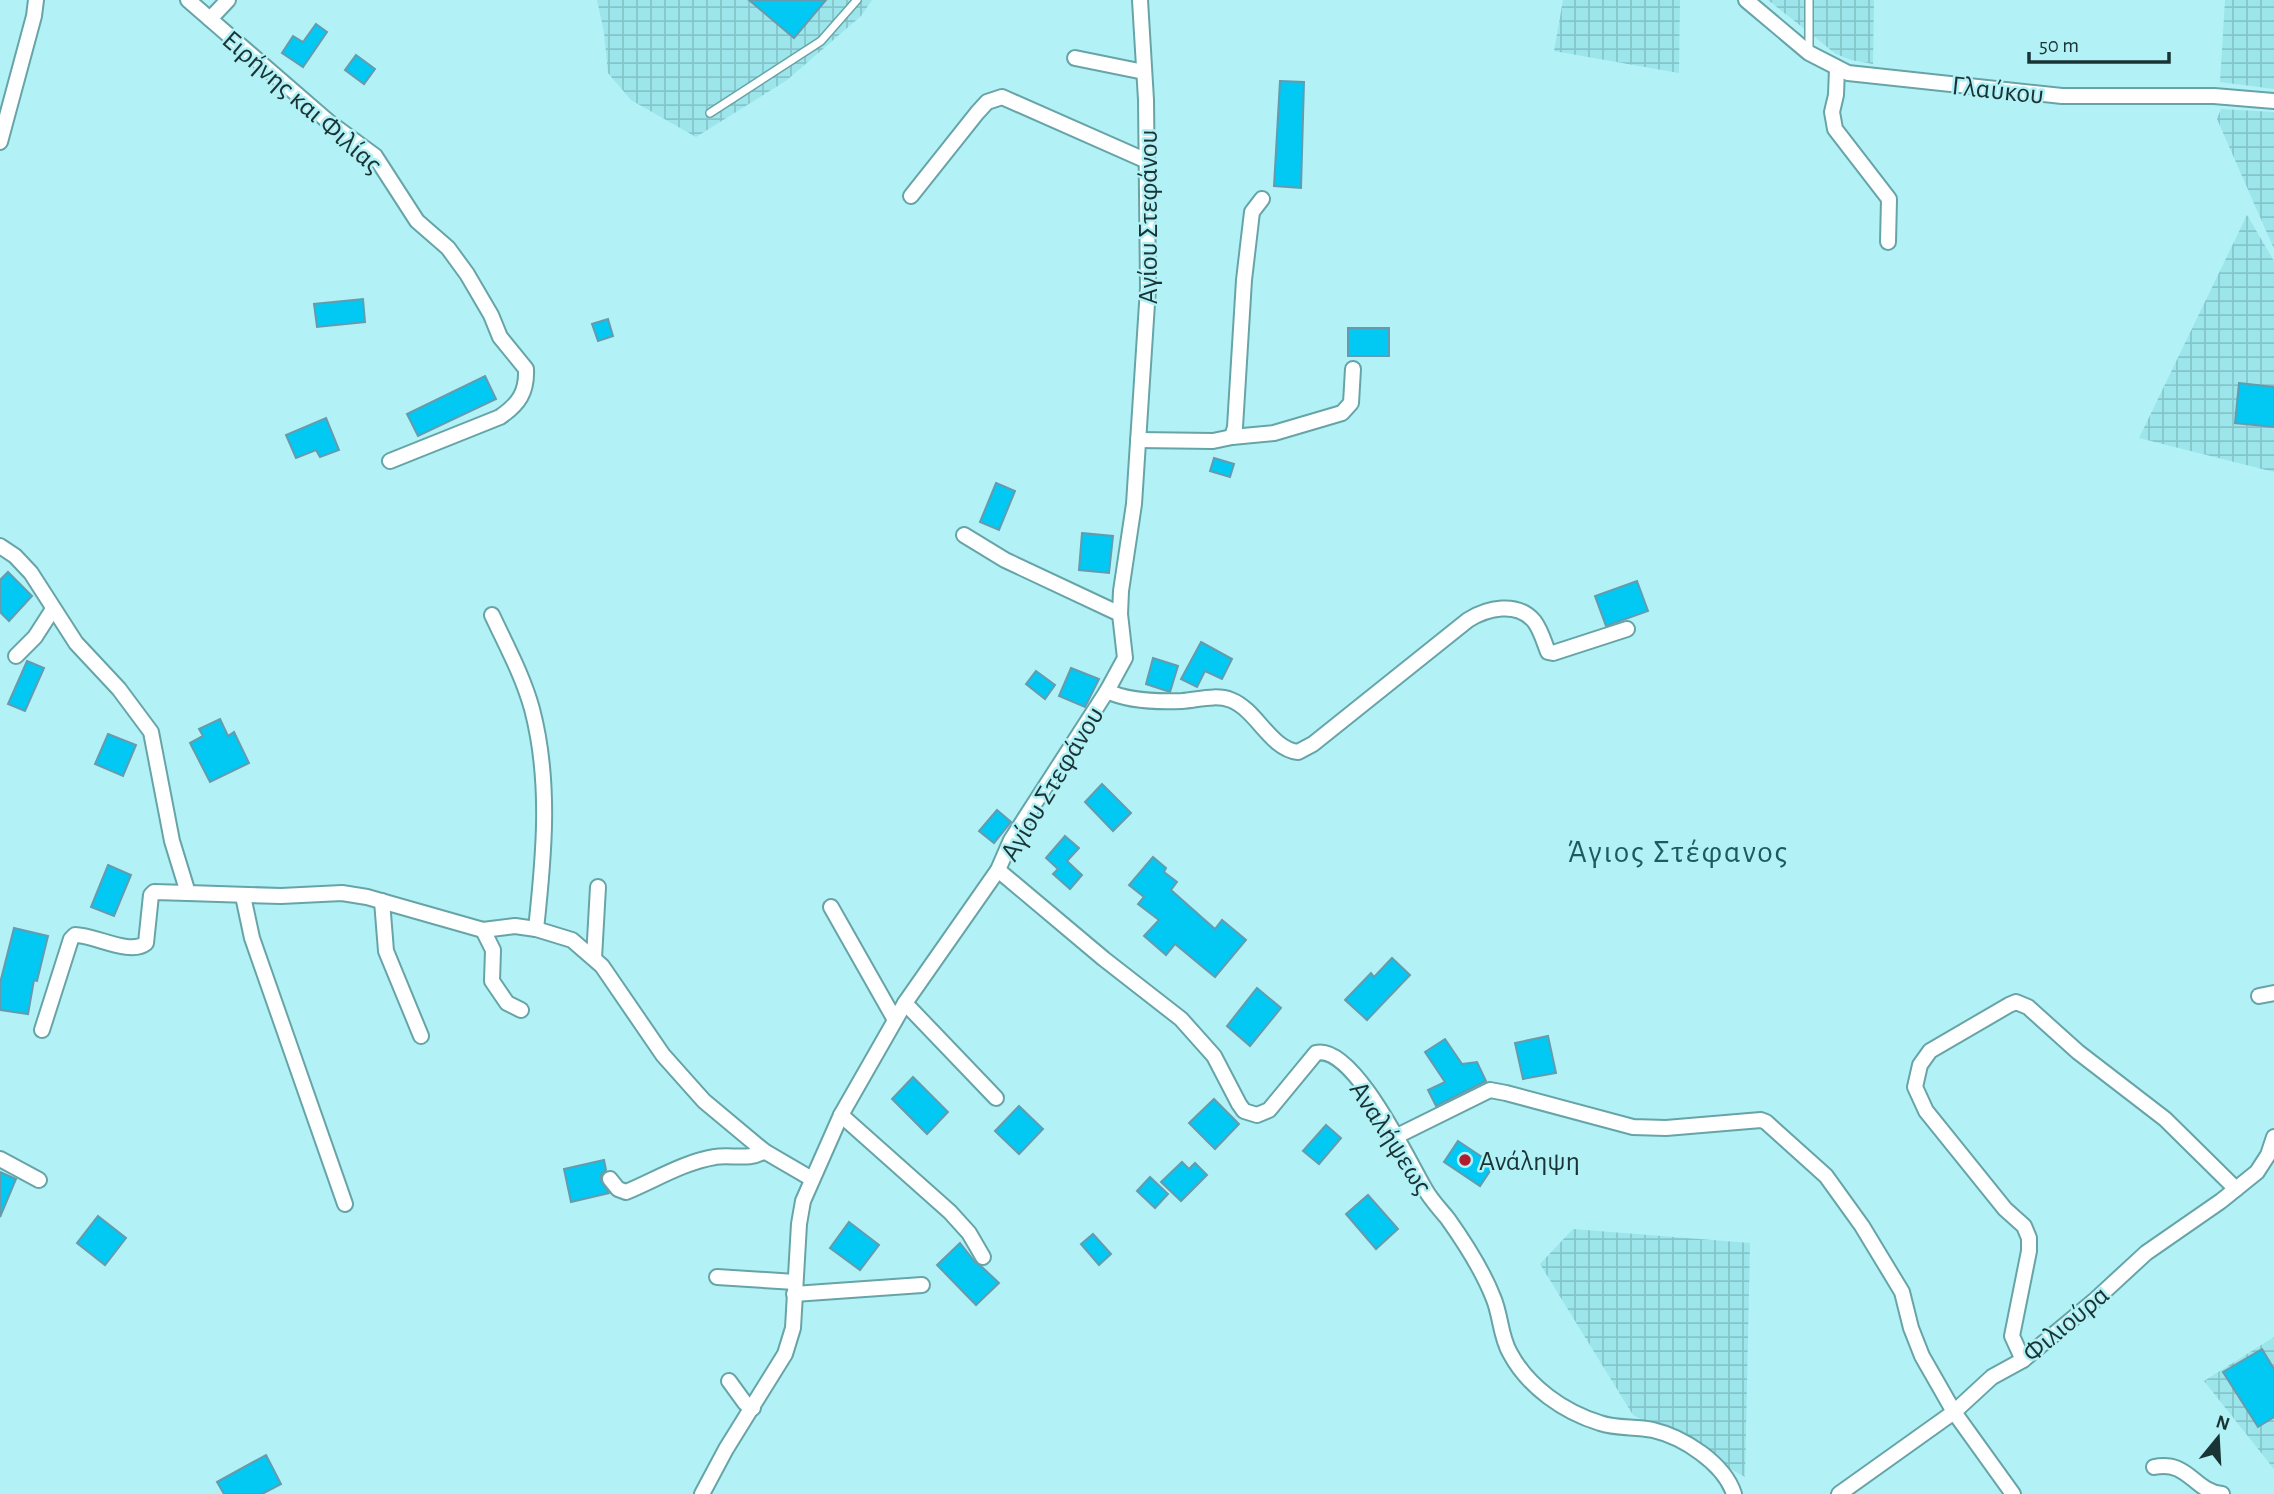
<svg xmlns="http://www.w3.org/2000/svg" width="2274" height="1494" font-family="'Alegreya Sans',sans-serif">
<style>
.industrial{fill:url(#industrial-grid)}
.building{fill:#02c8f4;stroke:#649bae;stroke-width:2}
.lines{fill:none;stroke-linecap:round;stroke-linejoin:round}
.lane-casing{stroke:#66a4a8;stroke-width:10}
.street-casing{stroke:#66a4a8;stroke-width:18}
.lane{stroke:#fff;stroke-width:7}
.street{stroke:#fff;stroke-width:14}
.poi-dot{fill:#b01d2f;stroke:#b2f2f6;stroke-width:2.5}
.labels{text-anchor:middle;stroke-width:5;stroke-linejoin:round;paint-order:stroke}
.street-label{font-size:28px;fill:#1a3436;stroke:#b2f2f6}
.poi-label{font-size:28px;fill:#1a3436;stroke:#b2f2f6;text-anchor:start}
.quarter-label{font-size:32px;letter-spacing:2px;fill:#1b5c61;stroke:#b2f2f6}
</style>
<defs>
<pattern id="industrial-grid" width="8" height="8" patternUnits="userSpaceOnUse" patternTransform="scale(1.75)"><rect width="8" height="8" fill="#9be5eb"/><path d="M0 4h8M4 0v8" fill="none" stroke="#85c5ca"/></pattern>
</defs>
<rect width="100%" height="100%" fill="#b2f2f6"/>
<g class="industrial">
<path d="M597 0H872L861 16 787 80 696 137 631 100 608 73 604 32Z"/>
<path d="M1563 0H1680L1679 73 1554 51Z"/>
<path d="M1768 0H1874L1873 64 1851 60 1836 54Z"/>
<path d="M2225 0H2274V89L2220 82Z"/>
<path d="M2221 109 2274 112V249L2217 119Z"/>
<path d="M2247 215 2274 261V472L2139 438Z"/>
<path d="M1573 1229 1750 1243 1745 1477 1633 1415 1540 1264Z"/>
<path d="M2274 1337V1469L2204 1381Z"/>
</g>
<g class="building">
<path d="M749 0H826L794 38Z"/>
<path d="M316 24 327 32 303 67 282 53 293 36 303 42Z"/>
<path d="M356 55 375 69 364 84 345 70Z"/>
<path d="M1280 81 1304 82 1301 188 1274 186Z"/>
<path d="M363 299 365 322 317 327 314 304Z"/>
<path d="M608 319 613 336 598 341 592 324Z"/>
<rect x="1348" y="328" width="41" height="28"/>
<path d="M485 376 496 399 418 436 407 414Z"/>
<path d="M2239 383 2274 387V427L2235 423Z"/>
<path d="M326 418 339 450 320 457 316 450 296 458 286 435Z"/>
<path d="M1214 458 1234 464 1230 477 1210 471Z"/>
<path d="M996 483 1015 491 999 530 980 522Z"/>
<path d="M1082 533 1113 536 1109 573 1079 570Z"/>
<path d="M8 572 32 596 9 621 0 612V580Z"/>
<path d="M1637 581 1648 611 1606 626 1595 596Z"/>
<path d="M1201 642 1232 659 1222 679 1205 671 1197 687 1181 679Z"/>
<path d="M1153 658 1178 666 1170 692 1146 684Z"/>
<path d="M27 661 44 668 25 711 8 704Z"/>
<path d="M1071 668 1099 679 1085 707 1059 696Z"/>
<path d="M1036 671 1055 685 1045 699 1026 684Z"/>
<path d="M220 719 228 736 234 732 249 763 210 782 190 743 203 736 199 729Z"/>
<path d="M108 734 136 745 123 776 95 764Z"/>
<path d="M1102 784 1131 813 1113 831 1085 802Z"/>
<path d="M997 810 1011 822 994 843 979 831Z"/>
<path d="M1065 836 1079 848 1067 861 1082 875 1070 889 1053 874 1058 869 1046 858Z"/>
<path d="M1153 857 1166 868 1164 872 1177 882 1171 890 1215 929 1222 920 1246 940 1215 977 1175 944 1166 955 1144 936 1159 920 1138 904 1144 897 1129 885Z"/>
<path d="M108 865 131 875 114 916 91 907Z"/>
<path d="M14 928 48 936 37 981 34 980 28 1014 0 1010V983Z"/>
<path d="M1392 958 1410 975 1367 1020 1345 1000 1371 973 1374 977Z"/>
<path d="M1257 988 1281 1008 1250 1046 1227 1026Z"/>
<path d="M1548 1036 1556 1073 1523 1079 1515 1043Z"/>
<path d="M1445 1039 1462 1064 1477 1062 1486 1081 1436 1106 1428 1090 1445 1082 1425 1052Z"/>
<path d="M913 1077 948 1112 927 1134 892 1099Z"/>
<path d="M1214 1099 1239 1124 1215 1149 1189 1123Z"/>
<path d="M1019 1106 1043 1129 1019 1154 995 1131Z"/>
<path d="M1326 1125 1341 1138 1319 1164 1303 1151Z"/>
<path d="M1458 1141 1494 1165 1480 1186 1444 1162Z"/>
<path d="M604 1160 606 1170 601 1175V1181L609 1193 571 1202 564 1169Z"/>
<path d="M1182 1162 1189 1169 1195 1163 1207 1175 1181 1201 1161 1182Z"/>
<path d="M0 1172 16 1179 0 1217Z"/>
<path d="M1150 1177 1168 1194 1155 1208 1137 1191Z"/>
<path d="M1368 1195 1398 1229 1376 1249 1346 1214Z"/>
<path d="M98 1216 126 1238 105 1265 77 1243Z"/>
<path d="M849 1222 879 1245 860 1270 830 1248Z"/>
<path d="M1093 1234 1111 1254 1099 1265 1081 1244Z"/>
<path d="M960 1243 975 1262 982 1267 999 1283 976 1305 937 1265Z"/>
<path d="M2262 1349 2274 1369V1417L2258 1427 2223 1372Z"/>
<path d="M266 1455 281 1484 262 1494H224L217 1482Z"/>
</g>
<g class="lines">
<defs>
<g id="lane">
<path d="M1809 0V53"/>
<path d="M710 113 821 41 857 0"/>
</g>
<g id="street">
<path d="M188 0 330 123 375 156 417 221 448 248 467 274 491 315 500 337 526 369C527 392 519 404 500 417L390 461"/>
<path d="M1746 0 1809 53 1848 73 2062 96H2214L2274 101"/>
<path d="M210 19 228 0"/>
<path d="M1075 58 1144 72"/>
<path d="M1837 68 1836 95 1832 112 1835 129 1889 199 1888 242"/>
<path d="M0 142 34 16 36 0"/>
<path d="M911 196 977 113 987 102 1002 97 1147 161"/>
<path d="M1232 437 1235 427 1244 280 1252 212 1262 199"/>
<path d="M1138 440 1213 441 1232 437 1274 433 1342 413 1351 403 1353 369"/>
<path d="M964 535 1005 560 1120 614"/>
<path d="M0 546 15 556 31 573 76 643 119 689 151 732 172 841 188 893 281 896 342 893 367 897 483 930 515 926 536 929 572 940 602 966 663 1055 704 1101 764 1151 812 1179"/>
<path d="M492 615C506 645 523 676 532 709 551 781 544 856 536 929"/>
<path d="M16 656 35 637 53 609"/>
<path d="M1107 691C1128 701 1159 702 1182 701 1197 700 1216 694 1231 700 1257 710 1270 749 1298 752L1313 744 1468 620C1487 608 1517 601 1534 621 1541 630 1544 642 1548 652L1553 653 1627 629"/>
<path d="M998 870 1104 959 1181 1019 1214 1056 1239 1104 1244 1111 1257 1115 1269 1110 1316 1053C1353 1043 1409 1162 1425 1189 1431 1200 1440 1209 1448 1219 1465 1243 1482 1269 1493 1297 1501 1315 1500 1336 1510 1353 1528 1387 1564 1412 1600 1423 1617 1429 1635 1426 1653 1430 1683 1437 1724 1463 1734 1494"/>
<path d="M243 896 252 938 345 1204"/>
<path d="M382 901 386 951 421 1036"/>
<path d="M831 907 895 1020"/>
<path d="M483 930 493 950 492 981 507 1003 521 1010"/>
<path d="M594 958 598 887"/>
<path d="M2259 996 2274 993"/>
<path d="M905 1003 996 1098"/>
<path d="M42 1030 71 939 75 935C95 935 130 956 146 943L151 895 154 892 188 893"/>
<path d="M841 1115 950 1212 969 1233 983 1257"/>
<path d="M1397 1136 1490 1090 1506 1093 1633 1127 1666 1128 1761 1120 1766 1122 1826 1176 1862 1226 1902 1292 1911 1328 1922 1356 1954 1412 2013 1494"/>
<path d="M0 1159 39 1180"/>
<path d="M610 1179 618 1189 626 1192C655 1180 684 1162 715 1157 730 1154 751 1161 764 1151"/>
<path d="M717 1277 795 1282"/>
<path d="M794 1294 922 1285"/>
<path d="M2023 1360 2012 1336 2029 1251V1238L2024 1226 2005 1209 1926 1111 1915 1087 1920 1065 1930 1051 2009 1005 2016 1002 2028 1007 2078 1052 2165 1119 2236 1189"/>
<path d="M729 1381 745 1403 753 1408"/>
<path d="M2154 1467C2189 1460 2193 1491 2222 1494"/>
<path d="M702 1494 726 1449 785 1354 793 1328 799 1224 803 1201 841 1115 905 1003 998 870 1011 840 1107 691 1125 658 1120 614 1121 591 1134 504 1148 288 1146 100 1140 0"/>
<path d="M1839 1494 1954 1412 1992 1377 2023 1360 2094 1301 2146 1253 2221 1201 2257 1172 2268 1155 2274 1137"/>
</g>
</defs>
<use href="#lane" class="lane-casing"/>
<use href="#street" class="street-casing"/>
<use href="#lane" class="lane"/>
<use href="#street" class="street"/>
</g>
<circle class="poi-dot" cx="1465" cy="1160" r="7"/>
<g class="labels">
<g class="street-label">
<text transform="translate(1998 89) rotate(6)" y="10">Γλαύκου</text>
<text transform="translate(303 101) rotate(41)" y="10">Ειρήνης και Φιλίας</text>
<text transform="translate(1147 217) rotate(-90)" y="10">Αγίου Στεφάνου</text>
<text transform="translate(1051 783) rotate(-59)" y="10">Αγίου Στεφάνου</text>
<text transform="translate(1392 1137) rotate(57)" y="10">Αναλήψεως</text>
<text transform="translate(2065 1323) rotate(-40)" y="10">Φιλιούρα</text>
</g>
<g class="poi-label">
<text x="1479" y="1170">Ανάληψη</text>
</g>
<g class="quarter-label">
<text x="1678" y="862">Άγιος Στέφανος</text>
</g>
</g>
<g transform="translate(2218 1438) rotate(18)" stroke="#b2f2f6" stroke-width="5" paint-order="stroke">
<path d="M0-5L12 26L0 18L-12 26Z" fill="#1a3436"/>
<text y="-10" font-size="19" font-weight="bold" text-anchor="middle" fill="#1a3436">N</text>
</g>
<path d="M2029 52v10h140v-10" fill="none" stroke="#1a3436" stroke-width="3.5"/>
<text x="2039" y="52" font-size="21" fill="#1a3436" stroke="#b2f2f6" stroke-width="5" paint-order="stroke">50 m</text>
</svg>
